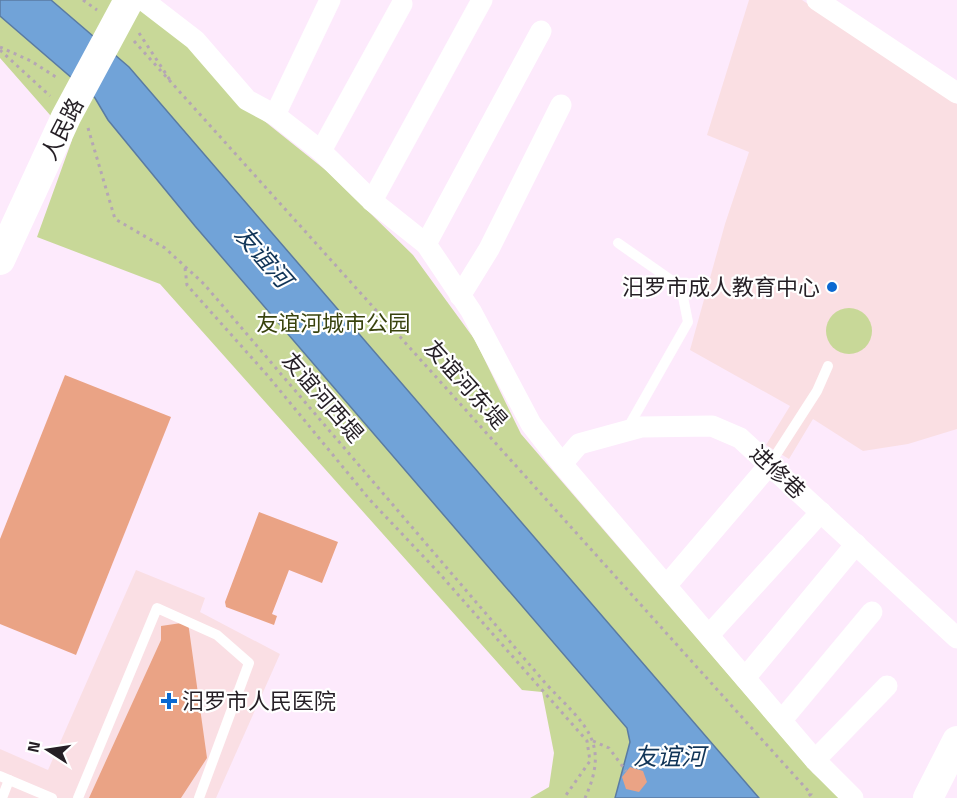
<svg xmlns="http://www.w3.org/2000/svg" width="957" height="798" font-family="'Titillium Web','Noto Sans SC',sans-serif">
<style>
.education{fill:#fadfe3}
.medical{fill:#fadfe4}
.green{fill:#c8d898}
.water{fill:#71a3d8;stroke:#5a7ba2;stroke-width:1.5}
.building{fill:#eaa385}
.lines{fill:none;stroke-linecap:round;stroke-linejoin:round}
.path{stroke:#b5a6b4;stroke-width:3;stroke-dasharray:3 4.5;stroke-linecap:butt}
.lane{stroke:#fff;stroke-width:10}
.street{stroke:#fff;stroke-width:21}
.secondary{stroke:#fff;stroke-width:30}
.poi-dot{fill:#0b68d1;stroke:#fff;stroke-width:2}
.labels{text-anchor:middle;stroke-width:4.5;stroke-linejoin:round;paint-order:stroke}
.street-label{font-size:22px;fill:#251f25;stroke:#fff}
.poi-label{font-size:22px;fill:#251f25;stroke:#fff;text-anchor:end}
.park-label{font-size:22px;fill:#39430e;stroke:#fff}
.water-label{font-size:24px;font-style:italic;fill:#113558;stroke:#fff}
</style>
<rect width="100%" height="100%" fill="#fdeafc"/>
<path class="education" d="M749 0H802L957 104V429L908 444 863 451 813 419 789 459 766 445 790 406 690 350 725 224 749 152 707 135Z"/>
<path class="medical" d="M136 570 205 598 200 612 280 654 216 798H0V749L48 770Z"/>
<g class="green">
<path d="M0 0H135L191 44 243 104 328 172 413 255 475 340 521 434 813 773 842 798H530L549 787 554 753 542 692 522 690 160 284 37 237 72 140 0 58Z"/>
<circle cx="849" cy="331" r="23"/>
</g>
<path class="water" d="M0 0H51L129 67 759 798H615L630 742 627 728 195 226 108 120 95 98 0 16Z"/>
<g class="building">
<path d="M65 375 171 417 76 655 0 624V539Z"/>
<path d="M259 512 338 542 322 583 289 570 272 614 277 616 274 625 226 607 225 602Z"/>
<path d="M188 622 207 758 181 798H89L161 640V626Z"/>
<path d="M630 767 643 771 647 782 639 792 626 789 622 777Z"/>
</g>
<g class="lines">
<g class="path">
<path d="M83 0 97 10"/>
<path d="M139 33 170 80"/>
<path d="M134 41 811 794 806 798"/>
<path d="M0 47 31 61 59 79"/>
<path d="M0 50 50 96"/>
<path d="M88 128 115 219 165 248 204 284 547 685C584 724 611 741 585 798"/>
<path d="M185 268 187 285 268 376 370 500 439 573 587 741 590 761 564 798"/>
<path d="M593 741 609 748 626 771"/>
</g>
<g class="lane">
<path d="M618 243 681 287 688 322 626 431"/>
<path d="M770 464 817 391 828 366"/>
<path d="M0 776 52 798"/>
<path d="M2 798 9 780"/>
<path d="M78 798 157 608 217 635 249 663 199 798"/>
</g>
<g class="street">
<path d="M143 0 195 40 247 100 275 115 321 151 372 201 426 244 471 311 531 424 562 464 815 760 853 798"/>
<path d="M817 0 957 93"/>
<path d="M275 115 330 0"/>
<path d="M321 151 402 4"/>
<path d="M372 201 482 0"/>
<path d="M426 244 541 31"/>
<path d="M460 296 489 249 561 105"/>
<path d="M562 464 579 444 641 427 712 426 740 438 957 638"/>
<path d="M666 586 770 464"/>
<path d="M709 635 821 512"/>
<path d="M745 678 856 544"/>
<path d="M782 720 872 612"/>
<path d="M815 760 887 686"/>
</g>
<g class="secondary">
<path d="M0 260 66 117 129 0"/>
<path d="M928 798 957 741"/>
</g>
</g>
<g class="poi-dot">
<circle cx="832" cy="287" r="6"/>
<path d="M166 692h6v6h6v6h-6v6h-6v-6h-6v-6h6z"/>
</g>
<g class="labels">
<g class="street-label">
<text transform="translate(62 129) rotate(-63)" y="8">人民路</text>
<text transform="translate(466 384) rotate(48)" y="8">友谊河东堤</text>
<text transform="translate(323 397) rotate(49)" y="8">友谊河西堤</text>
<text transform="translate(778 472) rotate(43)" y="8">进修巷</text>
</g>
<g class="poi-label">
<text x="820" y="295">汨罗市成人教育中心</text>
<text x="182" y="709" text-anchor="start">汨罗市人民医院</text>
</g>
<g class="park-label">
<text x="333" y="331">友谊河城市公园</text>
</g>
<g class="water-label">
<text transform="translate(263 257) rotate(49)" y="8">友谊河</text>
<text x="669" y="765">友谊河</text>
</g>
</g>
<g transform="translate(48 750) rotate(282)" stroke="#ffffff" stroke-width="4.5" paint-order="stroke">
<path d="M0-4.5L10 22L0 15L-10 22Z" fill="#251f25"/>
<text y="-9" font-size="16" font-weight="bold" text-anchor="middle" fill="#251f25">N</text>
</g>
</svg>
